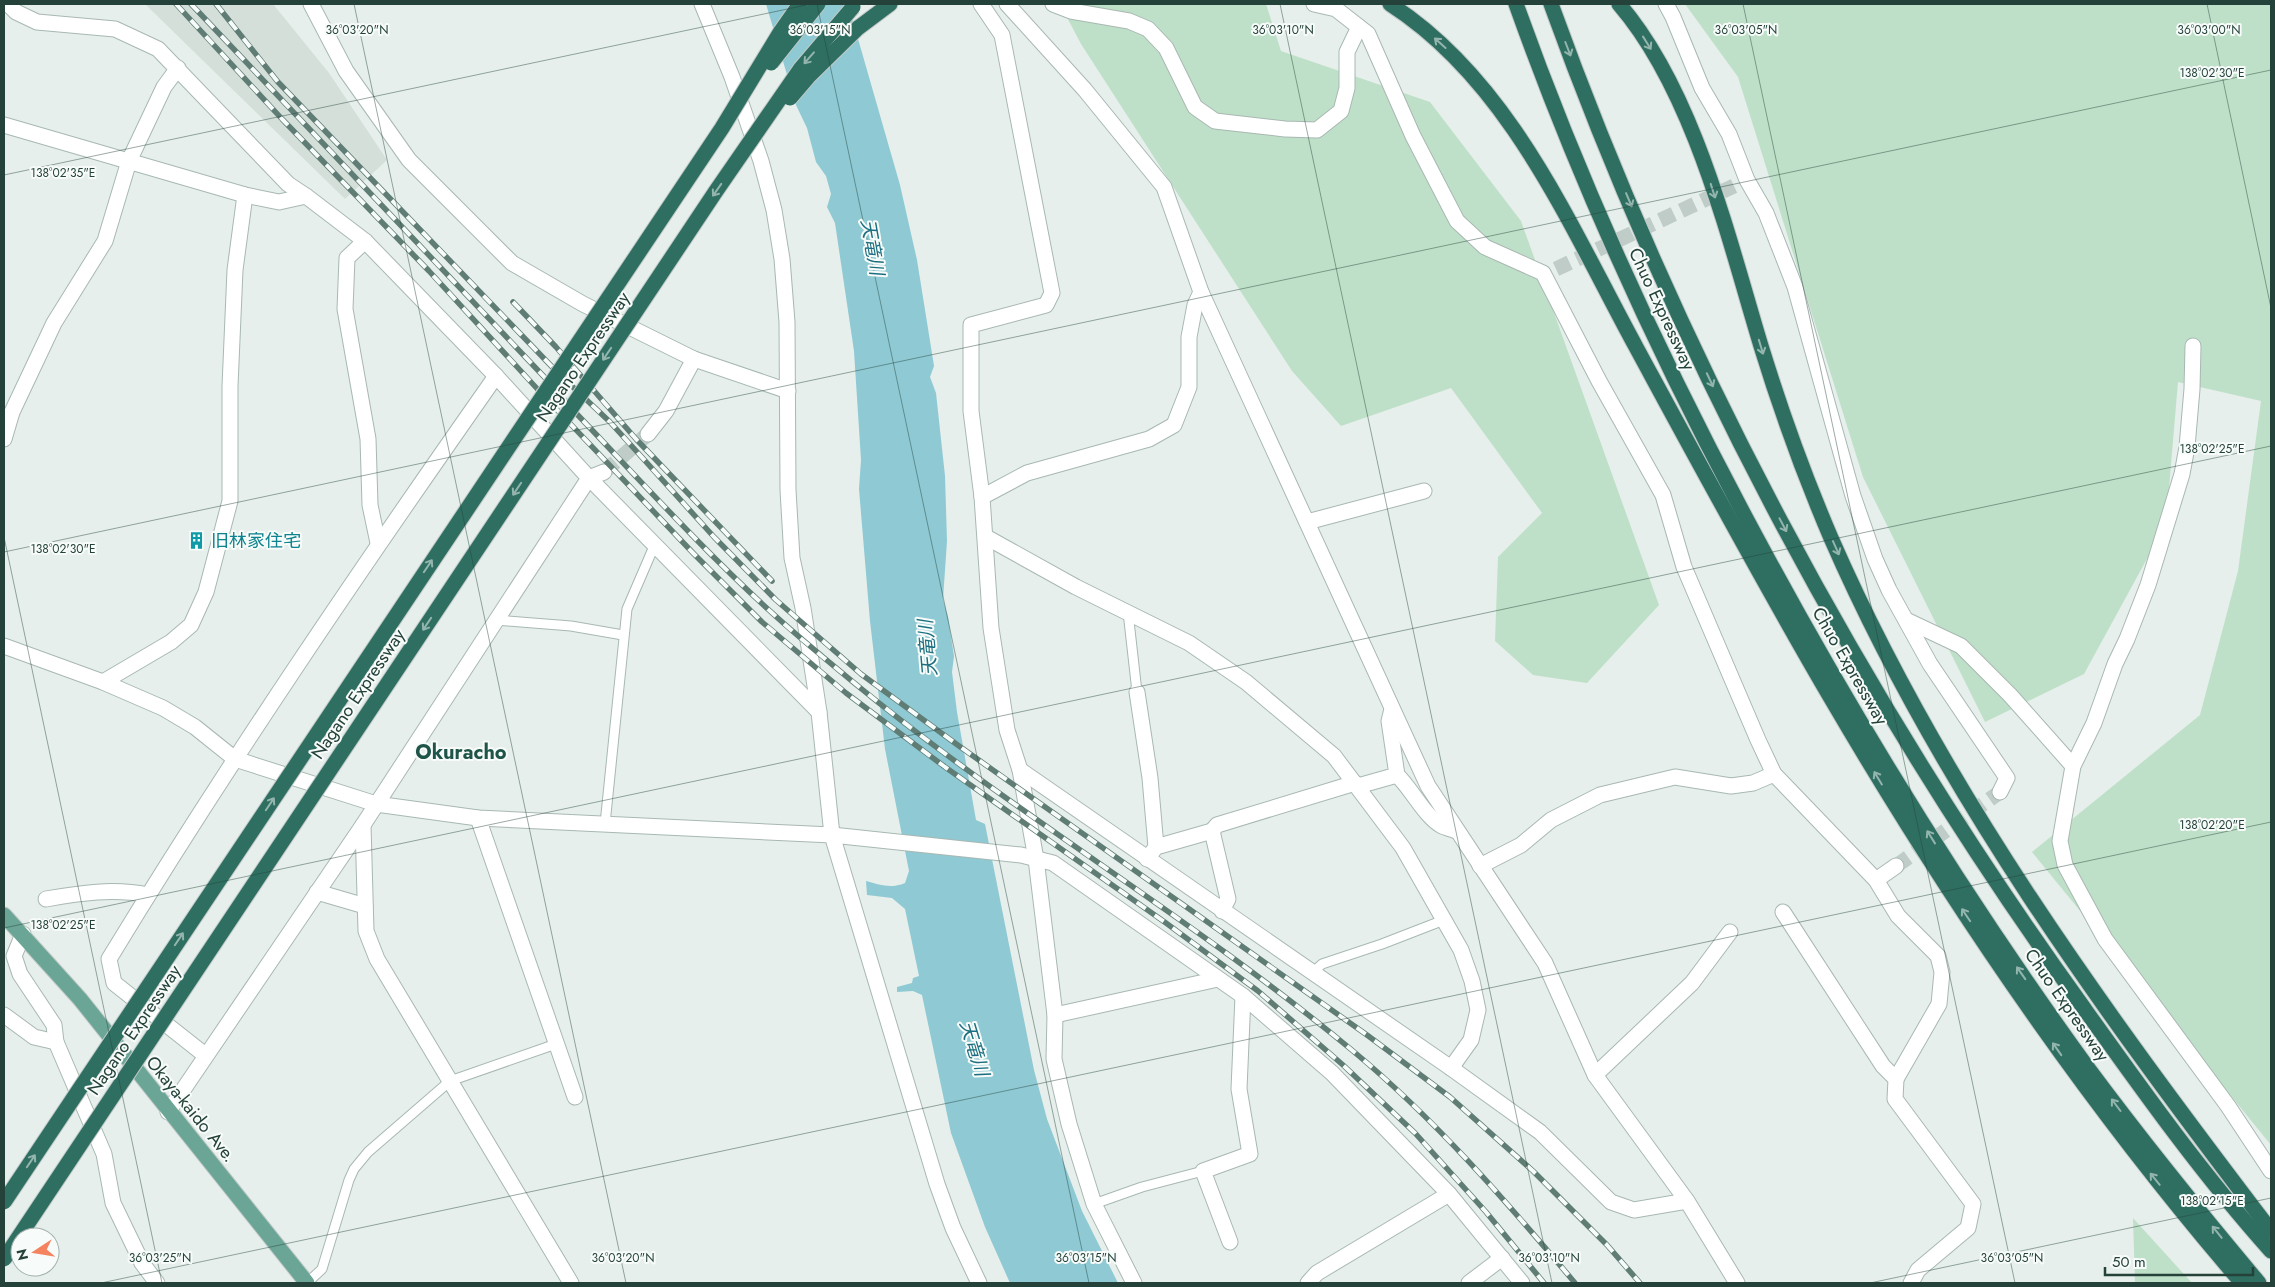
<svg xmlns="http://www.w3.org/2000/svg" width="2275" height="1287" font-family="Jost,'Noto Sans JP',sans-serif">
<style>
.built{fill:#d4dfda}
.green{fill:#bfe0c8}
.water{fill:#8ec9d4}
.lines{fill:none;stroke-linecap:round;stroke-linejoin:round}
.minor-tunnel{stroke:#bfccc8;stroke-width:15;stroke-dasharray:15 8;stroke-linecap:butt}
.service-casing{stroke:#a8b8b2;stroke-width:11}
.minor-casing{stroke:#a8b8b2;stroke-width:17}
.tertiary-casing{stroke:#a8b8b2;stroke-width:17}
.primary-casing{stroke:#c2cac8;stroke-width:17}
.motorway-casing{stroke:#c2cac8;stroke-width:17}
.service{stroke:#fff;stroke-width:9}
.minor{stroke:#fff;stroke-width:15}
.tertiary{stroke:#fff;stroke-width:15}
.primary{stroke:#6aa596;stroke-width:15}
.motorway{stroke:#2f6f62;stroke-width:15}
.rail-casing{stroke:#5f7d75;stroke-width:5.5}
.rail{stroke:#f7fbf9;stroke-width:4;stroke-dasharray:11;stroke-linecap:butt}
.motorway-bridge-casing{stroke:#c2cac8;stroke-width:17;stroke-linecap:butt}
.motorway-bridge{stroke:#2f6f62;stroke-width:15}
.oneway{stroke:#93b5ae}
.ticks{fill:none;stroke:#24423a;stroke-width:1;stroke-opacity:0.45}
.labels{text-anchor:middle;stroke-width:4;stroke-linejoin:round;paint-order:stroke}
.street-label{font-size:18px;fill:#24423a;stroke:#f7fbf9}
.culture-label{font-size:18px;fill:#0d838f;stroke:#f7fbf9;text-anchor:start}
.water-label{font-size:19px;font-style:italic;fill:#1c6f80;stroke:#f7fbf9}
.quarter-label{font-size:20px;font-weight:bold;fill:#1f5548;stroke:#f7fbf9}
.ticks-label{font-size:12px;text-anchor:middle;fill:#24423a;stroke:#f7fbf9;stroke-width:4;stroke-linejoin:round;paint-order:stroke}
</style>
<rect width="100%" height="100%" fill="#e6efeb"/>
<path class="built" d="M145 4H273L329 73 387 160 345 199Z"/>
<g class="green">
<path d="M1060 4H1266L1281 51 1430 102 1521 221 1659 605 1587 683 1533 675 1495 641 1498 557 1542 513 1451 388 1341 426 1292 371 1081 44Z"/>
<path d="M1685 4H2271V1145L2032 852 2200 715 2238 571 2261 401 2178 382 2166 524 2084 674 1985 722 1863 477 1738 77Z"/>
<path d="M2133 1218 2192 1283H2135Z"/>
</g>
<path class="water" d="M766 4H848L900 185 917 260 934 366 930 377 936 393 945 476 947 541 943 599 948 617 954 656 952 672 957 712 976 820 985 824 1034 1070 1047 1119 1082 1211 1118 1283H1010L985 1227 951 1133 922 995 913 991 897 992V987L912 983 913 978 919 976 905 909 892 898 867 895 866 881C880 885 891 889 905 883L909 871 885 749 870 621 859 489 861 460 854 351 835 223 827 207 831 194 826 176 816 162 807 128 796 105Z"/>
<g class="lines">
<g class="minor-tunnel">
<path d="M1556 269 1734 186"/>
<path d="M604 472 648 434"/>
<path d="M1896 866 2000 792"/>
</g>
<defs>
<g id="service">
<path d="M1128 612 1137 692"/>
<path d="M496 620 571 626 623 635"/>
<path d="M605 824 627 609 655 544"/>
<path d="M1312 973 1322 964 1382 944 1444 920"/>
<path d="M1094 1204 1142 1187 1203 1171"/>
<path d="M307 1283 322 1269 349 1180 354 1169 368 1152 450 1081 556 1044"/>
</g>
<g id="minor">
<path d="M981 4 1002 35 1052 293 1046 305 971 325V411L982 497"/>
<path d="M1007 4 1085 90 1164 187 1201 292 1428 786 1545 963 1595 1075 1687 1201 1737 1283"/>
<path d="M1053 4 1071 11 1129 21 1148 29 1166 48 1195 107 1215 121 1285 129 1317 130 1341 111 1347 88V52L1359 27"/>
<path d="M1314 4 1336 9 1368 34 1413 136 1457 221 1485 247 1543 273 1599 381 1663 495 1684 567 1758 740 1774 774 1876 880 1898 916 1938 956 1942 972 1939 1004 1896 1079"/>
<path d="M1666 4 1673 17 1702 88 1729 134 1747 180 1766 213 1795 287 1853 496 1875 559 1889 590 1930 664 2007 778 2000 792"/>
<path d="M4 125 245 195 279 202 306 196 365 241 496 376 589 478 819 712"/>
<path d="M365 241 347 258 345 309 368 439 370 505 378 543"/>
<path d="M2193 346 2192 389 2187 447 2182 474 2148 585 2127 639 2115 664 2094 723 2073 766 2060 841 2065 865 2105 939 2228 1106 2271 1171"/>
<path d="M648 434 666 411 694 359"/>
<path d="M4 439 12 412 54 323 105 241 129 161 164 87 178 68"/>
<path d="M589 478 604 472"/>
<path d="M1307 522 1424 491"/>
<path d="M986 537 1076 587 1189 643 1246 682 1334 756 1403 848 1461 950 1472 981 1478 1010 1471 1040 1451 1068"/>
<path d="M1906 620 1961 646 2010 695 2073 766"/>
<path d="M4 646 103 682 163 708 195 727 235 759 376 804 478 818 832 835 1021 855 1053 863 1243 996 1332 1073 1449 1194 1522 1283"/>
<path d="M103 682 171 642 191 625 206 592 230 501V386L235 270 245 195"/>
<path d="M1137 692 1150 778 1156 847"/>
<path d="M1020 770 1451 1068 1540 1132 1611 1202 1634 1210 1687 1201"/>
<path d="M1397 775C1411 788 1425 817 1442 826 1446 828 1452 829 1457 831"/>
<path d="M1358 786 1397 775 1389 721 1392 709"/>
<path d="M478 818 575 1097"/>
<path d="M363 825 366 931 377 959 571 1283"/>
<path d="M1212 831 1217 825 1355 783"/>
<path d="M1147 859 1156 847 1212 831 1228 899 1222 911"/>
<path d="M1480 866 1521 845 1551 820 1600 795 1675 777 1731 786 1753 783 1774 774"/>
<path d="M1876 880 1896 866"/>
<path d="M317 892 365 906"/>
<path d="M46 899C80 893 114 888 148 895"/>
<path d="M1783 912 1883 1066 1896 1079 1895 1099 1973 1204 1968 1228 1918 1270 1911 1283"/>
<path d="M23 934 14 956 20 974 54 1025 56 1042 104 1154 113 1203 142 1263 157 1283"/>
<path d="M4 1015 34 1037 56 1042"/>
<path d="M1055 1015 1218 979"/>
<path d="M205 1055 114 983 109 959C230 760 362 567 496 376"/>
<path d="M1595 1075 1692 983 1730 932"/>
<path d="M1230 1242 1203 1171 1250 1154 1239 1089 1243 996"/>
<path d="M1134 1283 1094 1204 1069 1124 1054 1059 1055 1015 1036 859 1020 770 1007 730 991 628 982 497 1027 473 1149 439 1174 425 1189 387V337L1195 305 1201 292"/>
<path d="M1308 1283 1317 1273 1449 1194"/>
<path d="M1469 1283 1502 1258"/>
</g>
<g id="tertiary">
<path d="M8 4 16 12 37 22 115 29 158 49 288 184 306 196"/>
<path d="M311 4 346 71 409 160 512 263 583 304 694 359 788 391"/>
<path d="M702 4 732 77 761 161 774 210 782 259 787 322 788 490 792 558 803 608 819 712 832 835 937 1184 953 1228 979 1283"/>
<path d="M168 1112 363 825 589 478"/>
</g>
<path id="primary" d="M4 915 80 999 307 1283"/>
<g id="motorway">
<path d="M1390 4C1510 81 1570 226 1636 347 1700 465 1764 584 1832 700 1952 905 2087 1103 2242 1283"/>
<path d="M1516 4C1583 192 1667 373 1762 548 1859 728 1967 901 2087 1067 2142 1141 2200 1213 2259 1283"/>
<path d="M1551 4C1679 359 1860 697 2081 1004 2141 1088 2202 1174 2271 1251"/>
<path d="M1619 4C1694 91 1728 237 1761 346 1781 411 1804 475 1831 538 1941 790 2105 1013 2271 1231"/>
<path d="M858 28 890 4"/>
</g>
</defs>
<use href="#service" class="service-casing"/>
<use href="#minor" class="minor-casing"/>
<use href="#tertiary" class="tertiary-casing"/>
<use href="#primary" class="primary-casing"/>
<use href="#motorway" class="motorway-casing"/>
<use href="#service" class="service"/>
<use href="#minor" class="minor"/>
<use href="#tertiary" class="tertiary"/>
<use href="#primary" class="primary"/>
<use href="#motorway" class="motorway"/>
<defs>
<g id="rail">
<path d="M176 4 282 119 429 271 542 394 694 554 762 622 846 693 945 767 1166 923 1258 991 1343 1065 1415 1133 1486 1212 1544 1283"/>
<path d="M191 4 550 383 573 410C638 478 701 548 770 611 796 635 824 658 852 681 1012 813 1193 918 1353 1051 1436 1120 1506 1201 1575 1283"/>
<path d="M216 4 278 82 557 372 610 422 714 537 776 600 861 674 959 746 1367 1035 1450 1097 1533 1171 1607 1245 1640 1283"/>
<path d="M513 302 556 347 636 439 772 581"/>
</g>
</defs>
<use href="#rail" class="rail-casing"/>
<use href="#rail" class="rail"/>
<defs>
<g id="motorway-bridge">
<path d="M771 63 818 4"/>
<path d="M790 98 808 77 858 28"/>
<path d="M4 1202 722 128 781 31 800 4"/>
<path d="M4 1259 716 191 801 68 853 7"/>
</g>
</defs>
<use href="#motorway-bridge" class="motorway-bridge-casing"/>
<use href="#motorway-bridge" class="motorway-bridge"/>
</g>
<defs><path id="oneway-shaft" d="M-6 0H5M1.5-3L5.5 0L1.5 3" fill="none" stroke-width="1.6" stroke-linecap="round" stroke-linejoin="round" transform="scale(1.25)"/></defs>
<g class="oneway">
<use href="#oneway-shaft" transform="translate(1440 43) rotate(-138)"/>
<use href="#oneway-shaft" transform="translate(1647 43) rotate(58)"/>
<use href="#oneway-shaft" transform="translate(1568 49) rotate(69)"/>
<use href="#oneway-shaft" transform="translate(809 58) rotate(131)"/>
<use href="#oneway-shaft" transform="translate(717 190) rotate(125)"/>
<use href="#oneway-shaft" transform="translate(1713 191) rotate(72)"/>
<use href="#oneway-shaft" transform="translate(1629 200) rotate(67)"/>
<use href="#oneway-shaft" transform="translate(1761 347) rotate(73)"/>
<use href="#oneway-shaft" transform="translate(607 354) rotate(124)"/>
<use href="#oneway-shaft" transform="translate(1710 380) rotate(65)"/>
<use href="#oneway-shaft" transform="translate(517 489) rotate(124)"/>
<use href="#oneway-shaft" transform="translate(1783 525) rotate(62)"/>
<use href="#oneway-shaft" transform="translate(1836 548) rotate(66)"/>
<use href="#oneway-shaft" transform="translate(428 566) rotate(-56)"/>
<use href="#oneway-shaft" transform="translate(427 624) rotate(124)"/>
<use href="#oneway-shaft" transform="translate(1878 778) rotate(-121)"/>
<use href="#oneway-shaft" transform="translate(270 804) rotate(-56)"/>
<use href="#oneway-shaft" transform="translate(1931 837) rotate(-122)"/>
<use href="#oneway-shaft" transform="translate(1966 915) rotate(-124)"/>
<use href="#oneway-shaft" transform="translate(179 939) rotate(-56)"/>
<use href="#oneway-shaft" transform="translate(2021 973) rotate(-125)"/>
<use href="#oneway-shaft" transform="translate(2057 1049) rotate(-125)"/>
<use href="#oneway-shaft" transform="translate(2116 1105) rotate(-127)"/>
<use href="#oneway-shaft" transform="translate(31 1161) rotate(-56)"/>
<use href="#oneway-shaft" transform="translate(2155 1179) rotate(-129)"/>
<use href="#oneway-shaft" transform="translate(2217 1232) rotate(-129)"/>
</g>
<path class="ticks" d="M354 4 626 1283M817 4 1089 1283M1280 4 1552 1283M1743 4 2015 1283M2207 4 2271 308M4 175 811 4M4 537 162 1283M4 552 2271 70M4 928 2271 446M101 1283 2271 822M1870 1283 2271 1198"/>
<defs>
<symbol id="building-bare" viewBox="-9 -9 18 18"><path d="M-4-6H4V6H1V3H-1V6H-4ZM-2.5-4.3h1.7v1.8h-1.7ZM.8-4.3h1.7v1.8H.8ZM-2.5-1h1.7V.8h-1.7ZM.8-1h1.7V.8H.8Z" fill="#0f9aa8" stroke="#f7fbf9" stroke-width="2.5" paint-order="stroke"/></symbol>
</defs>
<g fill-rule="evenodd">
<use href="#building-bare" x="184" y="528" width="25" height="25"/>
</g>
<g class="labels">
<g class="street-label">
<text transform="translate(1662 309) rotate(65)" y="6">Chuo Expressway</text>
<text transform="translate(583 357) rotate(-56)" y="6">Nagano Expressway</text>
<text transform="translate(1850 666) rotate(60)" y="6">Chuo Expressway</text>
<text transform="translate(358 694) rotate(-56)" y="6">Nagano Expressway</text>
<text transform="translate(2067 1005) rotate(55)" y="6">Chuo Expressway</text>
<text transform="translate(134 1030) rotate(-56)" y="6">Nagano Expressway</text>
<text transform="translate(191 1109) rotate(51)" y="6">Okaya-kaido Ave.</text>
</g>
<g class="culture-label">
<text x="211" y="547">旧林家住宅</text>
</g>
<g class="water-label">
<text transform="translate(873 247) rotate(80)" y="7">天竜川</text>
<text transform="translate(927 648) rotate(-95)" y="7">天竜川</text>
<text transform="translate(975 1048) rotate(73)" y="7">天竜川</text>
</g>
<g class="quarter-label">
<text x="461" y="759">Okuracho</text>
</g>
</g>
<g class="ticks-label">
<text x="357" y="34">36°03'20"N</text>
<text x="820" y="34">36°03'15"N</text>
<text x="1283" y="34">36°03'10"N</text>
<text x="1746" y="34">36°03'05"N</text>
<text x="2209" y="34">36°03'00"N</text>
<text x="2212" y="77">138°02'30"E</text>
<text x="63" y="177">138°02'35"E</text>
<text x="2212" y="453">138°02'25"E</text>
<text x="63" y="553">138°02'30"E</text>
<text x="2212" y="829">138°02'20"E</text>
<text x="63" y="929">138°02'25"E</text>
<text x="2212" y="1205">138°02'15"E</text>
<text x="160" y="1262">36°03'25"N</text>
<text x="623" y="1262">36°03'20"N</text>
<text x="1086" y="1262">36°03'15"N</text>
<text x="1549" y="1262">36°03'10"N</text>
<text x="2012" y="1262">36°03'05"N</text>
</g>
<rect width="2275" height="1287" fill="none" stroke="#24423a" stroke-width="10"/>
<g transform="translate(35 1252) rotate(258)"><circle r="24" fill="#f7fbf9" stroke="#a3b1ad"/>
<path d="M0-4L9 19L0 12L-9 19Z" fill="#f4845f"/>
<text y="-8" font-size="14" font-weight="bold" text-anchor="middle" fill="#24423a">N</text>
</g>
<path d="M2105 1267v8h148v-8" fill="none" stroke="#24423a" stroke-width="2.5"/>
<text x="2112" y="1267" font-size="15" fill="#24423a" stroke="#f7fbf9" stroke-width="4" paint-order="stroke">50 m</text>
</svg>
